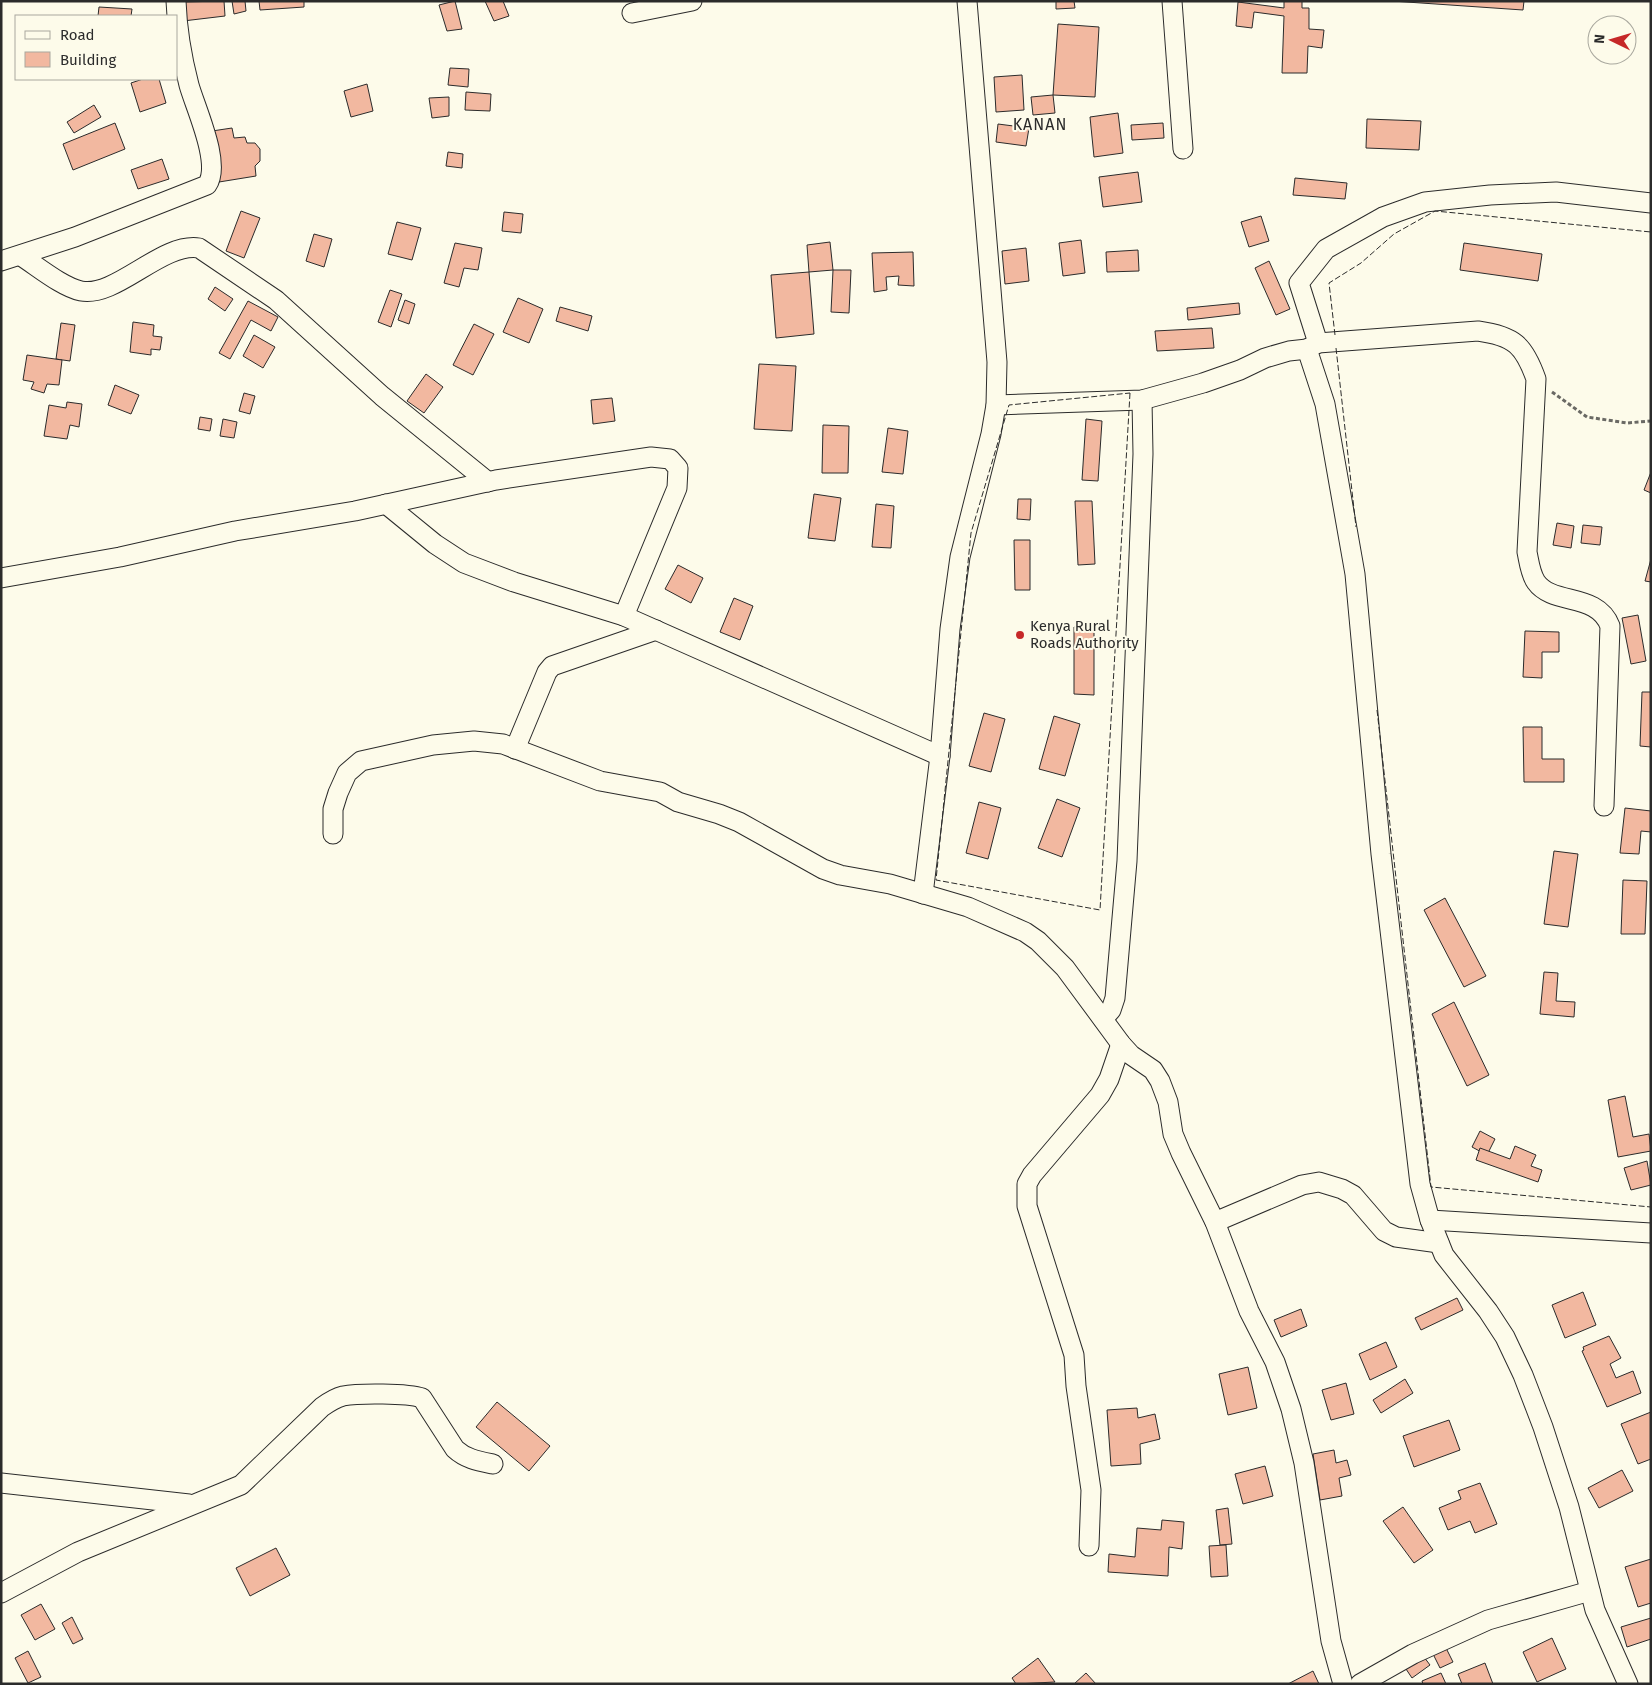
<svg xmlns="http://www.w3.org/2000/svg" width="1652" height="1685" font-family="'Fira Sans',sans-serif">
<style>
.building{fill:#f2b8a0;stroke:#2b2b2b}
.lines{fill:none;stroke-linecap:round;stroke-linejoin:round}
.minor-casing{stroke:#2b2b2b;stroke-width:21}
.path{stroke:#6a6964;stroke-width:3;stroke-dasharray:4 2.5;stroke-linecap:butt}
.minor{stroke:#fdfbea;stroke-width:19}
.fence{stroke:#2b2b2b;stroke-width:1;stroke-dasharray:6 2.5;stroke-linecap:butt}
.poi-dot{fill:#c62828;stroke:#fdfbea;stroke-width:2}
.labels{text-anchor:middle;stroke-width:4;stroke-linejoin:round;paint-order:stroke}
.poi-label{font-size:15px;fill:#2b2b2b;stroke:#fdfbea;text-anchor:start}
.neighbourhood-label{font-size:16px;letter-spacing:1px;fill:#2b2b2b;stroke:#fdfbea}
</style>
<rect width="100%" height="100%" fill="#fdfbea"/>
<g class="building">
<path d="M224 1 225 16 183 21 181 2Z"/>
<path d="M232 1H245L246 11 234 14Z"/>
<path d="M259 1H304V7L260 10Z"/>
<path d="M455 1 462 29 447 31 439 5Z"/>
<path d="M485 1H503L509 16 494 21Z"/>
<path d="M1056 1H1074L1075 8 1056 9Z"/>
<path d="M1284 1H1302V8H1309V29L1324 30 1322 48 1308 46 1307 73H1282L1284 16 1254 12 1252 28 1236 26 1238 2 1284 8Z"/>
<path d="M1392 1H1524L1523 10Z"/>
<path d="M99 7 132 9 131 16H98Z"/>
<path d="M1058 24 1099 27 1095 97 1053 95Z"/>
<path d="M450 68 469 69 468 87 448 85Z"/>
<path d="M1022 75 1024 110 996 112 994 77Z"/>
<path d="M143 79H159L166 103 140 112 131 83Z"/>
<path d="M367 84 373 111 351 117 344 91Z"/>
<path d="M466 92 491 94 490 111 465 110Z"/>
<path d="M1053 95 1055 113 1033 115 1031 97Z"/>
<path d="M449 97V116L432 118 429 98Z"/>
<path d="M94 105 101 117 74 133 67 122Z"/>
<path d="M1118 113 1123 153 1094 157 1090 117Z"/>
<path d="M1367 119 1421 121 1419 150 1366 148Z"/>
<path d="M115 123 125 149 73 170 63 144Z"/>
<path d="M1163 123 1164 138 1132 140 1131 125Z"/>
<path d="M998 124 1029 128 1026 146 996 142Z"/>
<path d="M232 128 234 138 245 137 247 143H255L260 149V161L255 166 256 176 219 182 212 131Z"/>
<path d="M448 152 463 154 462 168 446 166Z"/>
<path d="M162 159 169 179 138 189 131 170Z"/>
<path d="M1138 172 1142 202 1103 207 1099 177Z"/>
<path d="M1295 178 1347 183 1345 199 1293 195Z"/>
<path d="M241 211 260 218 244 258 226 251Z"/>
<path d="M504 212 523 214 521 233 502 231Z"/>
<path d="M1261 216 1269 241 1249 247 1241 222Z"/>
<path d="M397 222 421 228 412 260 388 254Z"/>
<path d="M314 234 332 239 324 267 306 261Z"/>
<path d="M1081 240 1085 273 1063 276 1059 243Z"/>
<path d="M830 242 833 270 809 272 807 245Z"/>
<path d="M455 243 482 248 478 270 464 268 459 287 444 283Z"/>
<path d="M1464 243 1542 254 1538 281 1460 270Z"/>
<path d="M1026 248 1029 281 1005 284 1002 251Z"/>
<path d="M1138 250 1139 271 1107 272 1106 252Z"/>
<path d="M913 252 914 286 898 285 899 276 886 277 887 290 874 292 872 253Z"/>
<path d="M1269 261 1290 309 1276 315 1255 268Z"/>
<path d="M833 270H851L849 313 831 312Z"/>
<path d="M809 272 814 334 776 338 771 275Z"/>
<path d="M215 287 233 299 225 311 208 299Z"/>
<path d="M390 290 402 294 391 327 378 322Z"/>
<path d="M518 298 543 309 529 343 503 332Z"/>
<path d="M405 300 415 304 409 324 398 320Z"/>
<path d="M248 301 278 317 271 331 251 320 230 359 219 353Z"/>
<path d="M1239 303 1240 314 1188 320 1187 308Z"/>
<path d="M560 307 592 316 588 331 556 321Z"/>
<path d="M133 322 154 325 153 336 162 337 160 350 151 349V355L130 352Z"/>
<path d="M61 323 75 325 70 361 56 359Z"/>
<path d="M474 324 494 334 473 375 453 365Z"/>
<path d="M1212 328 1214 348 1157 351 1155 331Z"/>
<path d="M254 335 275 347 263 368 243 356Z"/>
<path d="M27 355 62 360 59 385 47 384 44 393 31 389 34 382 23 380Z"/>
<path d="M759 364 796 366 792 431 754 429Z"/>
<path d="M426 374 443 387 424 413 407 401Z"/>
<path d="M115 385 139 395 131 414 108 405Z"/>
<path d="M244 393 255 396 250 414 239 411Z"/>
<path d="M612 398 615 421 593 424 591 400Z"/>
<path d="M67 402 82 404 79 427 70 425 67 439 44 436 49 405 66 408Z"/>
<path d="M200 417 212 419 210 431 198 429Z"/>
<path d="M223 419 237 422 234 438 220 436Z"/>
<path d="M1086 419 1102 421 1098 481 1082 480Z"/>
<path d="M823 425 849 426 848 473H822Z"/>
<path d="M888 428 908 431 903 474 882 472Z"/>
<path d="M1651 472V493L1644 490Z"/>
<path d="M814 494 841 498 835 541 808 538Z"/>
<path d="M1018 499H1031L1030 520 1017 519Z"/>
<path d="M1075 501H1092L1095 564 1078 565Z"/>
<path d="M876 504 894 506 891 548 872 547Z"/>
<path d="M1557 523 1574 526 1571 548 1553 545Z"/>
<path d="M1583 525 1602 527 1600 545 1581 543Z"/>
<path d="M1014 540H1030V590H1015Z"/>
<path d="M1651 559V582L1645 581Z"/>
<path d="M678 565 703 578 691 603 665 589Z"/>
<path d="M734 598 753 606 740 640 720 632Z"/>
<path d="M1638 615 1646 661 1631 664 1622 618Z"/>
<path d="M1074 627 1094 628V695L1074 694Z"/>
<path d="M1525 631 1559 632V652H1542V678L1523 677Z"/>
<path d="M1642 692H1651V747L1640 746Z"/>
<path d="M984 713 1005 719 991 772 969 766Z"/>
<path d="M1054 716 1080 724 1065 776 1039 769Z"/>
<path d="M1523 727H1542V759H1564V782H1524Z"/>
<path d="M1057 799 1080 808 1062 857 1038 848Z"/>
<path d="M979 802 1001 808 988 859 966 853Z"/>
<path d="M1625 808 1651 811V832L1641 831 1639 854 1620 853Z"/>
<path d="M1554 851 1578 854 1568 927 1544 924Z"/>
<path d="M1623 880 1647 881 1645 934H1621Z"/>
<path d="M1445 898 1486 976 1464 987 1424 910Z"/>
<path d="M1544 972 1558 973 1556 1001 1575 1002 1574 1017 1540 1014Z"/>
<path d="M1454 1002 1489 1075 1467 1086 1432 1014Z"/>
<path d="M1625 1096 1633 1137 1649 1134 1651 1151 1618 1157 1608 1100Z"/>
<path d="M1480 1131 1495 1139 1487 1155 1472 1147Z"/>
<path d="M1515 1146 1536 1155 1531 1166 1542 1170 1538 1182 1476 1160 1480 1148 1510 1159Z"/>
<path d="M1647 1161 1651 1185 1631 1190 1624 1168Z"/>
<path d="M1583 1292 1596 1325 1565 1338 1552 1305Z"/>
<path d="M1457 1298 1463 1310 1421 1330 1415 1318Z"/>
<path d="M1301 1309 1307 1326 1281 1337 1274 1320Z"/>
<path d="M1609 1336 1621 1358 1610 1364 1616 1378 1633 1371 1641 1393 1607 1407 1582 1351 1584 1350 1583 1347Z"/>
<path d="M1386 1342 1397 1367 1370 1380 1359 1354Z"/>
<path d="M1248 1367 1257 1408 1228 1415 1219 1374Z"/>
<path d="M1405 1379 1413 1393 1381 1413 1373 1400Z"/>
<path d="M1346 1383 1354 1414 1331 1420 1322 1390Z"/>
<path d="M497 1402 550 1446 529 1471 476 1427Z"/>
<path d="M1137 1408 1138 1418 1155 1414 1160 1439 1140 1444 1141 1464 1111 1466 1107 1410Z"/>
<path d="M1651 1412V1459L1638 1464 1621 1424Z"/>
<path d="M1449 1420 1460 1450 1414 1467 1403 1436Z"/>
<path d="M1334 1450 1336 1463 1347 1460 1351 1475 1339 1478 1342 1496 1320 1500 1313 1454Z"/>
<path d="M1265 1466 1273 1496 1243 1504 1235 1474Z"/>
<path d="M1622 1470 1633 1491 1599 1508 1588 1488Z"/>
<path d="M1480 1483 1497 1524 1475 1533 1470 1521 1448 1530 1439 1508 1461 1499 1458 1491Z"/>
<path d="M1403 1507 1433 1550 1414 1563 1383 1521Z"/>
<path d="M1228 1508 1232 1544 1220 1545 1216 1510Z"/>
<path d="M1162 1520 1184 1522 1182 1549 1169 1547 1168 1576 1108 1572 1109 1554 1135 1557 1137 1528 1161 1530Z"/>
<path d="M1226 1545 1228 1576 1211 1577 1209 1546Z"/>
<path d="M276 1548 290 1575 250 1596 236 1568Z"/>
<path d="M1651 1559V1603L1638 1607 1625 1567Z"/>
<path d="M41 1604 55 1629 35 1640 21 1615Z"/>
<path d="M72 1617 83 1639 73 1644 62 1623Z"/>
<path d="M1651 1618V1639L1627 1647 1621 1627Z"/>
<path d="M1552 1638 1566 1669 1537 1682 1523 1652Z"/>
<path d="M1445 1646 1453 1662 1440 1668 1432 1652Z"/>
<path d="M28 1651 41 1677 28 1683 15 1658Z"/>
<path d="M1424 1657 1430 1665 1412 1678 1406 1669Z"/>
<path d="M1038 1658 1055 1682 1016 1684 1012 1678Z"/>
<path d="M1485 1663 1493 1684H1462L1458 1674Z"/>
<path d="M1313 1671 1319 1684H1288Z"/>
<path d="M1086 1673 1096 1684H1074Z"/>
<path d="M1441 1673 1446 1684H1423L1422 1681Z"/>
</g>
<g class="lines">
<defs>
<g id="minor">
<path d="M1172 1 1183 149"/>
<path d="M632 13 692 1"/>
<path d="M21 256C37 266 62 287 81 291 116 298 162 242 199 248L276 300 382 396 488 482"/>
<path d="M1 261 75 237 207 185C222 164 195 107 189 85 182 58 177 29 176 1"/>
<path d="M1318 343 1478 331C1514 336 1524 345 1536 379L1527 552C1529 561 1530 573 1536 582 1553 606 1597 592 1610 626L1604 806"/>
<path d="M996 405 1142 400 1203 383 1240 370 1265 358 1289 351 1307 349"/>
<path d="M386 504 435 544 464 563 514 582 624 616 940 756"/>
<path d="M1 578 120 557 235 531 355 511 496 480 651 457 670 459 678 468 677 488 624 616"/>
<path d="M515 749 547 672 552 666 656 630"/>
<path d="M333 834V809L338 793 347 773 361 761 433 745 474 741 503 744 600 781 660 792 678 802 719 814 739 822 823 869 840 875 890 884 968 907 1025 932 1038 941 1065 968 1121 1044 1131 1055 1153 1070 1160 1081 1168 1102 1173 1134 1181 1153 1215 1222 1249 1311 1275 1362 1291 1409 1304 1463 1331 1641 1343 1684"/>
<path d="M923 894 940 756 950 629 960 557 991 434 996 405 997 362 967 1"/>
<path d="M1103 1019 1111 1010 1115 998 1127 861 1143 454 1142 400"/>
<path d="M1430 1220 1651 1233"/>
<path d="M1215 1222 1302 1185 1319 1182 1342 1189 1353 1195 1384 1231 1396 1237 1439 1243"/>
<path d="M1 1483 189 1504"/>
<path d="M1089 1546 1091 1490 1076 1386 1074 1355 1027 1206V1184L1032 1175 1100 1095 1109 1079 1121 1044"/>
<path d="M1 1593 78 1552 241 1485 322 1407C329 1402 335 1398 343 1396 358 1393 408 1393 422 1398L455 1449C466 1459 478 1461 493 1464"/>
<path d="M1360 1684 1413 1654 1488 1620 1590 1591"/>
<path d="M1628 1684 1595 1610 1569 1507 1543 1427 1523 1375 1505 1337 1488 1311 1444 1255 1430 1220 1420 1184 1381 854 1355 574 1325 404 1307 349 1318 343 1299 283 1326 249 1383 217 1425 202 1490 195 1556 192 1651 203"/>
</g>
</defs>
<use href="#minor" class="minor-casing"/>
<path class="path" d="M1552 392 1587 417 1627 423 1651 421"/>
<use href="#minor" class="minor"/>
<g class="fence">
<path d="M1335 335 1329 283 1361 263 1394 234 1435 211 1651 232"/>
<path d="M1336 348 1356 527"/>
<path d="M1130 393 1100 910 936 880 971 533 1009 405Z"/>
<path d="M1377 710 1431 1187 1651 1207"/>
</g>
</g>
<circle class="poi-dot" cx="1020" cy="635" r="5"/>
<g class="labels">
<g class="poi-label">
<text x="1030" y="631">Kenya Rural<tspan x="1030" dy="17">Roads Authority</tspan></text>
</g>
<g class="neighbourhood-label">
<text x="1040" y="130">KANAN</text>
</g>
</g>
<rect width="1652" height="1685" fill="none" stroke="#2b2b2b" stroke-width="5"/>
<rect x="15" y="15" width="162" height="65" fill="#fdfbea" stroke="#a9a89e"/>
<rect x="25" y="31" width="25" height="8" fill="#fdfbea" stroke="#a9a89e"/>
<text x="60" y="40" font-size="15" fill="#2b2b2b">Road</text>
<rect x="25" y="52" width="25" height="15" fill="#f2b8a0" stroke="#a9a89e"/>
<text x="60" y="65" font-size="15" fill="#2b2b2b">Building</text>
<g transform="translate(1612 40) rotate(275)"><circle r="24" fill="#fdfbea" stroke="#a9a89e"/>
<path d="M0-4L9 19L0 12L-9 19Z" fill="#c62828"/>
<text y="-8" font-size="14" font-weight="bold" text-anchor="middle" fill="#2b2b2b">N</text>
</g>
</svg>
